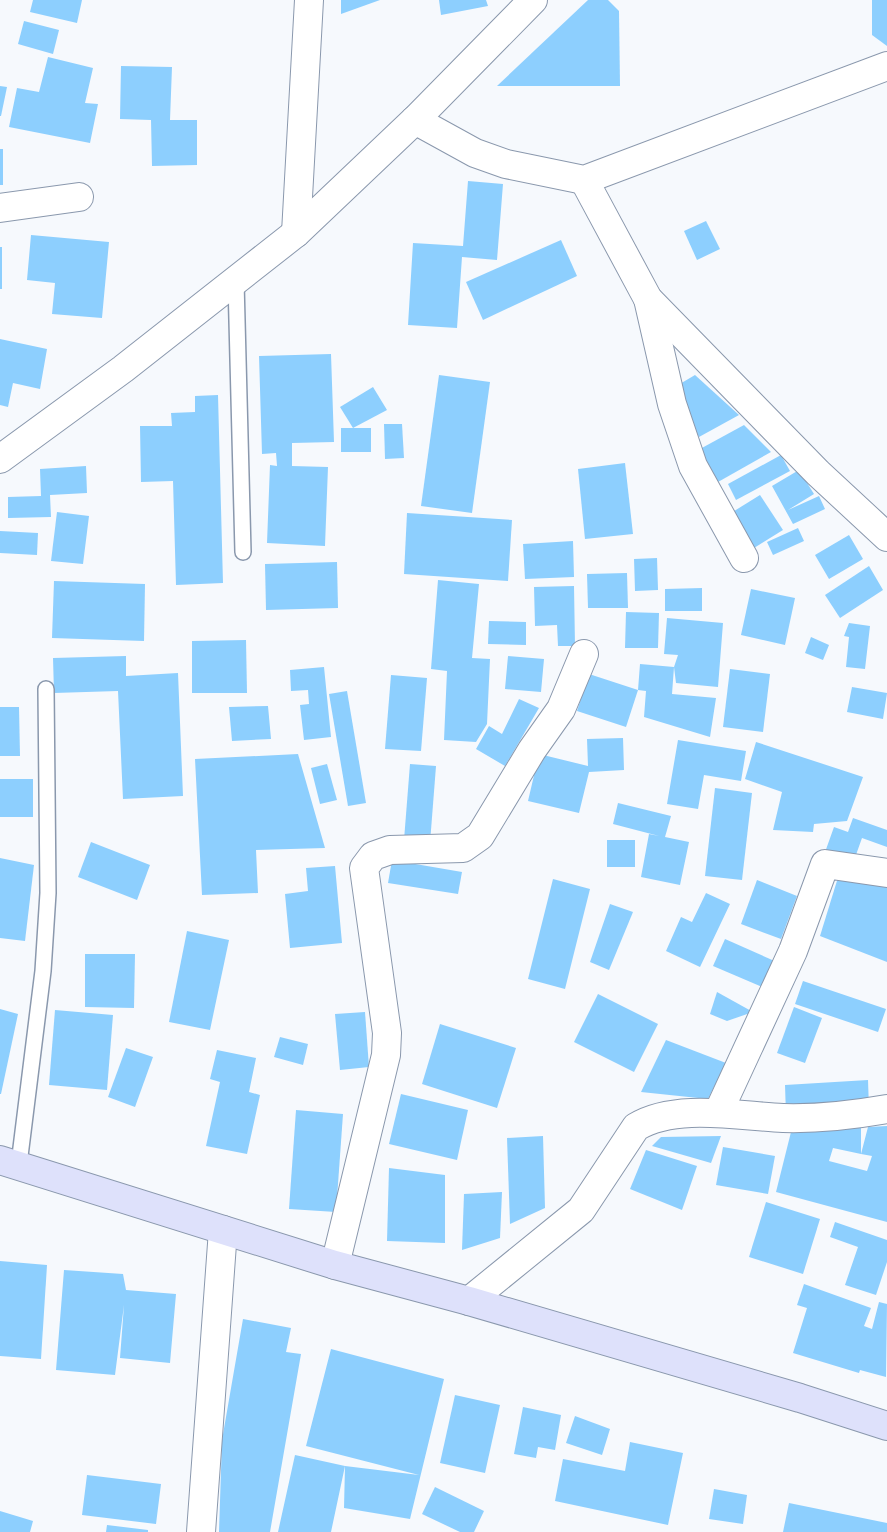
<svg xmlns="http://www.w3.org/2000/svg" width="887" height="1532" font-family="'Work Sans',sans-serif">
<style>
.building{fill:#8dcffe}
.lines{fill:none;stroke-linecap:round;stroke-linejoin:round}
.lane-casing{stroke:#8a98ad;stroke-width:18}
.street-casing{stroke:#8a98ad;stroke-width:30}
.secondary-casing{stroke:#8a98ad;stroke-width:30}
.lane{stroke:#fff;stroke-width:15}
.street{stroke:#fff;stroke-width:28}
.secondary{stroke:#dee1fb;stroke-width:28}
</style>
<rect width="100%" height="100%" fill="#f6f9fd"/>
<g class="building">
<path d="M33 0H82L77 23 30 12Z"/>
<path d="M341 0H380L341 14Z"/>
<path d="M439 0H486L488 6 441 15Z"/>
<path d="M588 0H608L619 11 620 86H497Z"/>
<path d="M872 0H887V46L872 35Z"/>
<path d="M24 21 59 30 53 54 18 44Z"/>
<path d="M48 57 93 68 85 103 98 104 90 143 9 127 17 88 39 92Z"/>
<path d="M121 66 172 67 170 120H197V165L152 166 151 120 120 119Z"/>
<path d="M0 86 7 87 1 116H0Z"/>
<rect x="0" y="149" width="3" height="36"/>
<path d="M468 181 503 184 497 260 462 257 457 328 408 325 413 243 463 246Z"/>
<path d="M706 221 720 249 697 260 684 231Z"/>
<path d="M31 235 109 242 102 318 52 314 55 283 27 280Z"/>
<path d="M561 240 577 276 483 320 466 282Z"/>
<rect x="0" y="247" width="2" height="42"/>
<path d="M0 339 47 349 40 389 13 383 8 407 0 405Z"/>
<path d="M331 354 334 442 292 443V466L328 467 325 546 267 543 270 465 277 466 276 453 262 454 259 356Z"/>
<path d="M439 375 490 382 472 513 421 506Z"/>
<path d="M695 375 739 415 699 437 673 388Z"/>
<path d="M373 387 387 410 353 428 340 407Z"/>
<path d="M218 395 223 583 176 585 173 481 141 482 140 426H172L171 413 195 412V396Z"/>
<path d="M384 424H402L404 458 385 459Z"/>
<path d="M744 425 771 452 718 482 700 449Z"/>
<rect x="341" y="428" width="30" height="24"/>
<path d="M781 455 790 471 736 500 728 484Z"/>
<path d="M625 463 633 534 585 539 578 469Z"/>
<path d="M86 466 87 493 50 495 51 517 8 518V497L41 496 40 469Z"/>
<path d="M799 470 814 494 788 510 819 496 825 509 793 524 772 486Z"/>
<path d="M760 495 783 530 754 548 731 513Z"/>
<path d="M57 512 89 516 83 564 51 561Z"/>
<path d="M407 513 512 520 508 581 404 574Z"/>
<path d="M798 528 804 541 773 555 767 542Z"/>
<path d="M0 531 38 533 37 555 0 553Z"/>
<path d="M849 535 863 559 829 579 815 555Z"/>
<path d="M573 541 574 577 525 579 523 544Z"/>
<path d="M657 558 658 590 635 591 634 559Z"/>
<path d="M337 562 338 608 266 610 265 564Z"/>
<path d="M869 566 883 590 840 618 825 595Z"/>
<path d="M627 573 628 608H588L587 574Z"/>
<path d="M438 580 479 584 472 658 490 659 487 724 476 742 444 740 447 671 431 669Z"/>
<path d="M54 581 145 584 144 641 52 638Z"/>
<path d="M574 586 575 646H558L557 625 535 626 534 587Z"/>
<path d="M702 588V611H665V589Z"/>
<path d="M751 589 795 598 785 645 741 635Z"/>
<path d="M626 612 659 613 658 648H625Z"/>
<path d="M667 618 723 623 718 687 676 683 674 667 678 655 664 654Z"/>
<path d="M489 621 526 622V645L488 644Z"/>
<path d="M849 623 870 626 865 669 846 667 849 637 844 636Z"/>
<path d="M811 637 829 645 823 660 805 653Z"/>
<path d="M246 640 247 693H192V641Z"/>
<path d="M126 656V676L178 673 183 796 123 799 118 691 54 693 53 658Z"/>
<path d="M508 656 544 659 541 692 505 689Z"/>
<path d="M640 664 674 667 672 694 716 698 710 737 644 717 646 691 638 690Z"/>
<path d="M324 667 331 737 304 740 300 705 309 704 308 690 291 691 290 670Z"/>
<path d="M730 669 770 674 763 732 723 727Z"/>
<path d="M589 674 638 690 626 727 577 711Z"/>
<path d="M391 675 427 678 421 751 385 749Z"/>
<path d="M852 687 887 693 883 719 847 712Z"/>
<path d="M347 691 366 803 348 806 329 694Z"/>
<path d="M519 699 539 708 505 766 476 749 489 726 502 734Z"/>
<path d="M268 706 271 739 232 741 229 707Z"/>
<path d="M0 707H19L20 756H0Z"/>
<path d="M623 738 624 770 589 772 579 813 528 801 539 754 588 766 587 739Z"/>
<path d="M678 740 746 751 741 781 704 775 698 809 667 804Z"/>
<path d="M756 742 863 777 847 821 814 824 813 832 773 830 782 792 745 779Z"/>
<path d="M298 754 325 848 256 850 258 893 202 895 195 759Z"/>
<path d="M327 764 337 800 320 804 311 768Z"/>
<path d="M410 764 436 766 430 843 404 840Z"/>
<rect x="0" y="779" width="33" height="38"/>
<path d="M715 788 752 793 742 880 705 876Z"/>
<path d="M618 803 671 816 665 837 689 842 680 885 641 877 649 834 659 836 613 824Z"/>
<path d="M853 818 887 830V847L862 838 852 866 824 855 834 827 848 832Z"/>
<rect x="607" y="840" width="28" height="27"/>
<path d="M91 842 150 865 137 900 78 877Z"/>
<path d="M0 858 34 865 25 941 0 938Z"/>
<path d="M392 860 462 872 458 894 388 883Z"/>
<path d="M335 866 342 943 290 948 285 894 308 891 306 868Z"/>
<path d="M840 871 887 887V962L820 936Z"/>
<path d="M553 879 590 889 565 989 528 979Z"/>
<path d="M757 880 797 896 781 939 741 924Z"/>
<path d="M706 893 730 904 700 967 666 951 681 917 692 922Z"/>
<path d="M610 904 633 912 609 970 590 962Z"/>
<path d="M187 931 229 940 210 1030 169 1022Z"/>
<path d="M725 939 779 963 767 989 713 966Z"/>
<path d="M85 954H135L134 1008 85 1007Z"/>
<path d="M803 981 886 1009 878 1032 795 1004Z"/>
<path d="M717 992 753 1012 727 1021 710 1014Z"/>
<path d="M598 994 658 1024 634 1072 574 1042Z"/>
<path d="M794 1007 822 1018 805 1063 777 1053Z"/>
<path d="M0 1009 18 1014 1 1094H0Z"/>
<path d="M55 1010 113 1015 107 1090 49 1085Z"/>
<path d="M365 1012 369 1067 340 1070 335 1014Z"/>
<path d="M440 1024 516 1048 497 1108 422 1084Z"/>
<path d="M280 1037 308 1044 303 1065 274 1057Z"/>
<path d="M666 1040 726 1063 708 1099 641 1092Z"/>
<path d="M126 1048 153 1057 135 1107 108 1097Z"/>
<path d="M217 1050 256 1058 249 1092 260 1095 247 1154 206 1146 220 1082 210 1079Z"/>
<path d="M868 1080 869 1109 786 1115 785 1085Z"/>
<path d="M401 1094 468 1110 457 1160 389 1144Z"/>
<path d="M296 1110 343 1114 336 1212 289 1209Z"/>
<path d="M861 1123V1154L833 1148 829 1161 867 1171 872 1156 861 1154 868 1127 887 1126V1222L776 1192 792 1128Z"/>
<path d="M543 1136 545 1208 510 1224 507 1138Z"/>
<path d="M721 1136 711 1163 652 1146 661 1137Z"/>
<path d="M723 1147 775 1156 768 1194 716 1185Z"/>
<path d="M646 1150 697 1166 682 1210 630 1189Z"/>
<path d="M389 1168 445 1175V1243L387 1241Z"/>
<path d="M502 1192 500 1238 462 1250 464 1194Z"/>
<path d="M766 1202 820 1219 803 1274 749 1257Z"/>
<path d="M835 1222 887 1240V1262L876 1295 845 1285 858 1247 830 1237Z"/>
<path d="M0 1261 47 1265 41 1359 0 1356Z"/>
<path d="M64 1270 123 1274 126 1290 176 1294 170 1363 120 1358 124 1305 115 1375 56 1370Z"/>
<path d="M804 1284 871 1308 864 1326 872 1329 879 1302 887 1304 886 1377 860 1370 859 1373 793 1353 807 1308 797 1305Z"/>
<path d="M243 1319 291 1328 286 1352 301 1354 270 1532H219L222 1440Z"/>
<path d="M331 1349 444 1379 410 1519 344 1508 345 1466 331 1532H278L295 1455 345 1466 419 1475 306 1446Z"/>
<path d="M455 1395 500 1405 485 1473 440 1463Z"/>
<path d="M523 1407 561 1415 555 1450 538 1447 536 1458 514 1454Z"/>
<path d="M575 1416 610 1429 602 1455 566 1443Z"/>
<path d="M630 1442 683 1453 668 1525 555 1501 563 1459 625 1471Z"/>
<path d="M87 1475 161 1484 156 1524 82 1515Z"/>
<path d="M435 1487 484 1511 474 1532H460L422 1514Z"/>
<path d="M714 1489 747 1495 743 1524 709 1519Z"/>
<path d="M789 1503 887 1523V1532H783Z"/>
<path d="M0 1511 33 1521 30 1532H0Z"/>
<path d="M107 1525 148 1530V1532H106Z"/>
</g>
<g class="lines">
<defs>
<g id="lane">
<path d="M236 282 243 552"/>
<path d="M19 1164 43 971 48 893 46 689"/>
</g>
<g id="street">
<path d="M415 120 475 153 506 164 584 180 887 66"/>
<path d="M584 180 648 299 818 473 887 537"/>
<path d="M0 208 79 197"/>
<path d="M296 233 309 0"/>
<path d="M648 299 672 404 693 466 744 558"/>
<path d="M0 459 123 369 296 233 415 120 533 0"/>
<path d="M718 1113 793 951 825 864 887 873"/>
<path d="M335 1265 386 1055 387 1033 364 868 373 856 390 850 463 848 480 836 532 750 561 709 584 654"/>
<path d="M469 1301 581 1210 636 1127C675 1103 739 1116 783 1118 818 1119 853 1115 887 1109"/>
<path d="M201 1532 223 1230"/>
</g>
<path id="secondary" d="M0 1160 335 1265 469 1301 800 1398 887 1426"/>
</defs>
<use href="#lane" class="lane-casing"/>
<use href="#street" class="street-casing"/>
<use href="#secondary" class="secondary-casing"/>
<use href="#lane" class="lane"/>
<use href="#street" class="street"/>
<use href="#secondary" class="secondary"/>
</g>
</svg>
